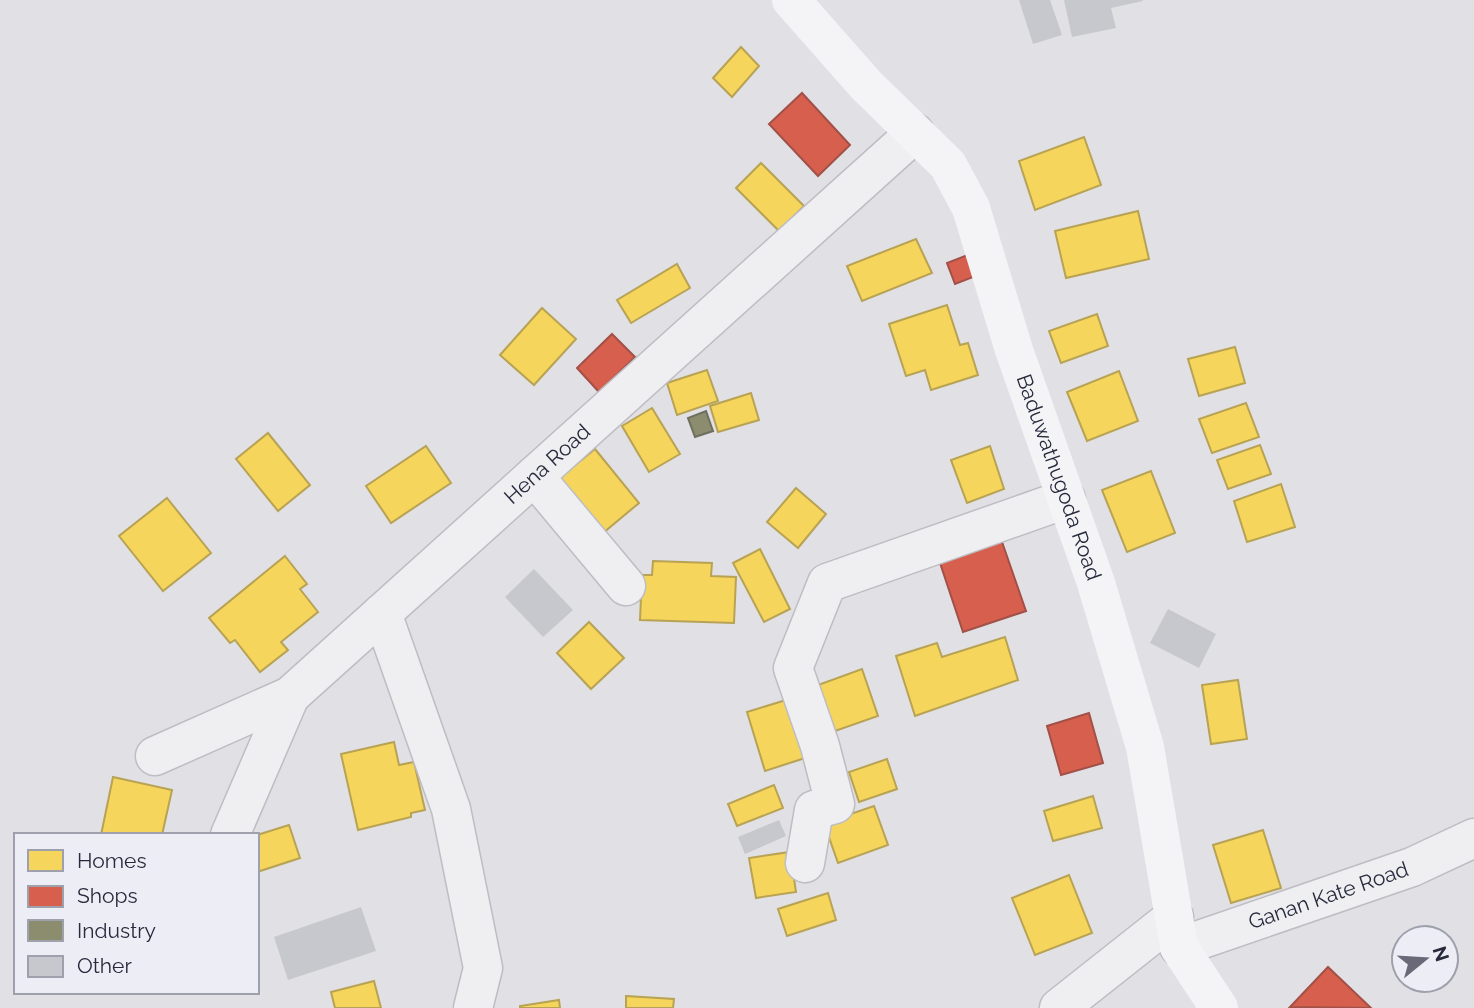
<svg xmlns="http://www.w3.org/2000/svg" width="1474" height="1008" font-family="Raleway,sans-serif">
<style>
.homes{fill:#f6d55c;stroke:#b8a253;stroke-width:2}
.shops{fill:#d6604d;stroke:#a25048;stroke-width:2}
.industry{fill:#8c8c6e;stroke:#6e6f5f;stroke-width:2}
.building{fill:#c7c8cd}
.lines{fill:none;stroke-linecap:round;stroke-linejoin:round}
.street-casing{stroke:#bdbdc2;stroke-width:41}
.street{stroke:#efeff2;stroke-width:38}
.secondary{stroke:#f4f4f6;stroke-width:38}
.labels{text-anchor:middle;stroke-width:7;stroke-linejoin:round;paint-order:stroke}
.street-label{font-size:21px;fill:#272a3d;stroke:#edeef5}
</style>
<rect width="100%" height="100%" fill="#e0e0e5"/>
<g class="homes">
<path d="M741 47 759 66 732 97 713 78Z"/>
<path d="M1084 137 1101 185 1035 210 1019 161Z"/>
<path d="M761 163 804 206 779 231 736 188Z"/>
<path d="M1138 211 1149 259 1066 278 1055 231Z"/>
<path d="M916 239 932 273 862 301 847 266Z"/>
<path d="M677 264 690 288 631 323 617 300Z"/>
<path d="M947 305 960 345 968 343 978 375 931 390 925 370 906 376 889 324Z"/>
<path d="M542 308 576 339 534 385 500 355Z"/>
<path d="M1097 314 1108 346 1061 363 1049 331Z"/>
<path d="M1235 347 1245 383 1199 396 1188 359Z"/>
<path d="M707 370 718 401 677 415 667 383Z"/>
<path d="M1119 371 1138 421 1087 441 1067 392Z"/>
<path d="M751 393 759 420 718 432 710 406Z"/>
<path d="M1246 403 1259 437 1212 453 1199 419Z"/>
<path d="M652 408 680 454 649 472 622 426Z"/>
<path d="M268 433 310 485 278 511 236 459Z"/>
<path d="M1260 445 1271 474 1228 489 1217 460Z"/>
<path d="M426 446 451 483 391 523 366 486Z"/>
<path d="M990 446 1004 489 967 503 951 460Z"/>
<path d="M595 449 639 503 603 533 558 479Z"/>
<path d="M1151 471 1175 533 1127 552 1102 490Z"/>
<path d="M1281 484 1295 527 1247 542 1234 501Z"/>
<path d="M796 488 826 514 798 548 767 522Z"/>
<path d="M167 498 211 553 163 591 119 536Z"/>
<path d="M760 549 790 609 764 622 733 563Z"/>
<path d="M285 556 307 584 300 589 318 612 281 642 288 650 260 672 235 640 230 643 209 618Z"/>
<path d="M653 561 712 563 711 576 736 577 734 623 640 620 642 575H652Z"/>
<path d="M589 622 624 658 591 689 557 653Z"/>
<path d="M1005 637 1018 680 915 716 896 656 937 643 942 657Z"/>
<path d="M862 669 878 716 835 731 818 685Z"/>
<path d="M1238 680 1247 739 1211 744 1202 685Z"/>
<path d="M786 700 805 758 765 771 747 712Z"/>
<path d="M394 742 399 765 414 762 425 810 411 813V817L358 830 341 754Z"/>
<path d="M887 759 897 789 859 802 849 772Z"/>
<path d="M113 777 172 790 162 835H101Z"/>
<path d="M774 785 783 808 737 826 728 804Z"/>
<path d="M1093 796 1102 828 1053 841 1044 811Z"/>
<path d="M874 806 888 845 838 863 824 823Z"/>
<path d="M289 825 300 858 257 872V835Z"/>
<path d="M1263 830 1281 888 1231 903 1213 845Z"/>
<path d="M790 852 796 892 756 898 749 858Z"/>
<path d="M1069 875 1092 933 1035 955 1012 898Z"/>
<path d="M828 893 836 920 787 936 778 909Z"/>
<path d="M374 981 381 1008H335L331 992Z"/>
<path d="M626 996 674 999 673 1008H626Z"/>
<path d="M559 1000 560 1008H520V1006Z"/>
</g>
<g class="shops">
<path d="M802 93 850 145 818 176 769 124Z"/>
<path d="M978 251 986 272 955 284 947 263Z"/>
<path d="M612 334 635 357 599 392 577 368Z"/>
<path d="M1001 539 1026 611 963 632 939 560Z"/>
<path d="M1089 713 1103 763 1061 775 1047 726Z"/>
<path d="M1328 967 1371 1008 1290 1007Z"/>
</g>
<path class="industry" d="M706 411 713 431 695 437 688 418Z"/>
<g class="building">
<path d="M1019 0H1050L1062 35 1033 44Z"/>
<path d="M1064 0H1142L1143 1 1111 8 1116 28 1072 37Z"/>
<path d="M534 569 573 610 543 637 505 597Z"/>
<path d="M1168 609 1216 634 1199 668 1150 643Z"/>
<path d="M779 820 786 836 745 854 738 837Z"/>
<path d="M361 907 376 951 288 980 274 937Z"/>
</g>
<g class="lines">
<defs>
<g id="street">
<path d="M534 476 626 586"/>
<path d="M382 613 451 809 483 968 473 1008"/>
<path id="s1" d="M155 756 290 696 915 133"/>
<path d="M230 835 290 696"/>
<path d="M805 863 814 810 835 804 820 746 793 668 827 583 1066 499"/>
<path id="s2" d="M1179 947 1412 867 1474 838"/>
<path d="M1059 1008 1174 917"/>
</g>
</defs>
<use href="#street" class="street-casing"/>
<use href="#street" class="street"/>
<path class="secondary" id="s3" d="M791 0 866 85 948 165 971 208 1014 350 1096 583 1145 747 1179 947 1219 1008"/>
</g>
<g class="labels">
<g class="street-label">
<text dy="7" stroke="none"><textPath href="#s1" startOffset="494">Hena Road</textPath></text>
<text dy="7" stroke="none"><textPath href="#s3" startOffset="560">Baduwathugoda Road</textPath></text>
<text dy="7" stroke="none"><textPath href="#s2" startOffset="158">Ganan Kate Road</textPath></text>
</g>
</g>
<rect x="14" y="833" width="245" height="161" fill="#edeef5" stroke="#9ea0ab" stroke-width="2"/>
<rect x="28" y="850" width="35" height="21" fill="#f6d55c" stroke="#9ea0ab" stroke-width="2"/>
<text x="77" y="868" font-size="21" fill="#272a3d">Homes</text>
<rect x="28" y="886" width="35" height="21" fill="#d6604d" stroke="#9ea0ab" stroke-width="2"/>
<text x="77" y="903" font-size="21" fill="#272a3d">Shops</text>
<rect x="28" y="920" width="35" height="21" fill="#8c8c6e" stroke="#9ea0ab" stroke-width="2"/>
<text x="77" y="938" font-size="21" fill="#272a3d">Industry</text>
<rect x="28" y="956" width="35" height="21" fill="#c7c8cd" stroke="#9ea0ab" stroke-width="2"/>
<text x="77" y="973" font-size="21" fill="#272a3d">Other</text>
<g transform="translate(1425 959) rotate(72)"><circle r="33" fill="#edeef5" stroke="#9ea0ab" stroke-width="2"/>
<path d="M0-5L12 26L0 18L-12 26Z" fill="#686a78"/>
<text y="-10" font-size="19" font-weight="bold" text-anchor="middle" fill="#272a3d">N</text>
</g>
</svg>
